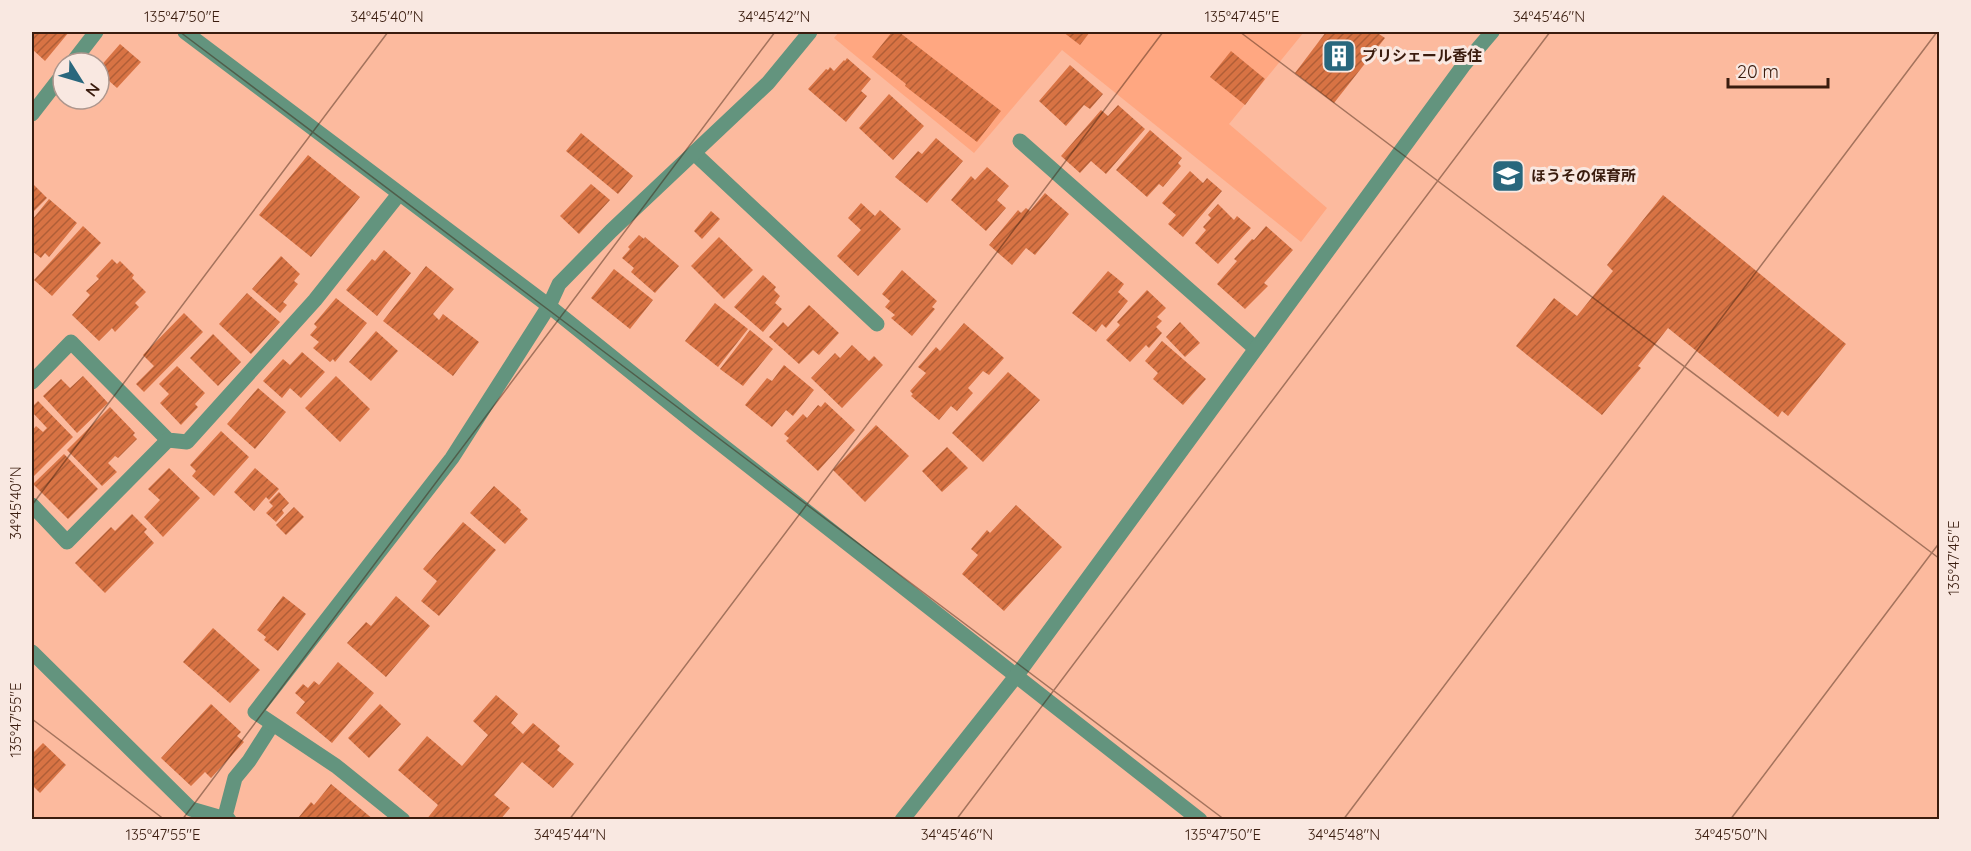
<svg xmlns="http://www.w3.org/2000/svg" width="1971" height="851" font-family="Quicksand,'Noto Sans JP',sans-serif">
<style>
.built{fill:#ffa781}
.building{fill:url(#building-hatch)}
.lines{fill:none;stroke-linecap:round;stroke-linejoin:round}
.minor{stroke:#63947e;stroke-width:15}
.ticks{fill:none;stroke:#3a1c0e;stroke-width:1.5;stroke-opacity:0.45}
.labels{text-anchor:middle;stroke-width:6;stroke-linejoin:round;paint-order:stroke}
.poi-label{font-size:15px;font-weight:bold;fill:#3a1c0e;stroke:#f9e8e1;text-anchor:start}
.neatline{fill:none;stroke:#3a1c0e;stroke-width:2}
.ticks-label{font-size:15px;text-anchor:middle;fill:#3a1c0e}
</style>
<defs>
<pattern id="building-hatch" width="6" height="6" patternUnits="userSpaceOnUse" patternTransform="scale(1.5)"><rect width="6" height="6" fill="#d87344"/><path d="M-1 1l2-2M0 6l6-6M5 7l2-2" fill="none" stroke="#b05e37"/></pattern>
</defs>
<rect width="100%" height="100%" fill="#fcba9e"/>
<path class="built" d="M839 32H1304L1229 124 1327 208 1301 242 1062 50 974 153 834 38Z"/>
<g class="building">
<path d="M32 32H69L45 61 32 49Z"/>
<path d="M892 32H899L1001 111 977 142 905 86 906 84 872 57Z"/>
<path d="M1063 32H1090L1080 45Z"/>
<path d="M1326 32H1376L1385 38 1334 103 1295 73Z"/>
<path d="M120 44 141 62 117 88 99 72V68Z"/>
<path d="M1231 51 1265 79 1245 105 1210 77Z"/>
<path d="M847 58 871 79 861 91 867 96 846 122 808 89 826 69 828 70 830 67 834 71 844 60 845 61Z"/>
<path d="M1070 65 1103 94 1090 109 1084 105 1066 126 1039 101Z"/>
<path d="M889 94 924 126 893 160 859 128Z"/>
<path d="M1118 105 1145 129 1106 174 1091 161 1080 173 1061 156 1101 110 1108 116Z"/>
<path d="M1150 130 1182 158 1178 163 1181 166 1163 187 1159 184 1147 197 1116 170Z"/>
<path d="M581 133 633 176 618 194 566 151Z"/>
<path d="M936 138 963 161 927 203 895 177 918 151 922 154Z"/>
<path d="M308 155 360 197 311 257 259 215Z"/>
<path d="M987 167 1009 186 997 200 1006 208 986 231 951 200 971 176 975 180Z"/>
<path d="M1190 171 1203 183 1207 178 1222 191 1183 237 1168 224 1176 215 1162 203Z"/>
<path d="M32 183 47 198 32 213Z"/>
<path d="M591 184 610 200 579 234 560 216Z"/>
<path d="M1045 193 1069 214 1035 255 1026 248 1012 265 989 245 1018 210 1021 213 1026 208 1030 211Z"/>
<path d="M1663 195 1846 344 1788 416 1782 411 1778 417 1668 328 1638 366 1641 368 1602 415 1516 346 1554 298 1577 316 1613 271 1607 265Z"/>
<path d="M49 199 77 223 49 257 45 253 41 258 32 251V220Z"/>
<path d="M861 203 875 216 880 210 901 229 858 276 837 256 861 230 848 218Z"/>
<path d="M1218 204 1234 220 1237 216 1251 228 1218 264 1195 243 1206 230 1203 227 1211 218 1208 215Z"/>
<path d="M711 211 720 219 702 239 694 231Z"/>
<path d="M83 226 101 243 52 296 34 280Z"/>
<path d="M1266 226 1293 250 1264 283 1268 286 1245 309 1217 284 1237 261 1234 259 1252 239 1254 240Z"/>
<path d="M639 235 644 239 645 237 679 266 655 293 631 272 634 268 622 258 630 249 628 247Z"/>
<path d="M719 237 753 270 724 299 691 266Z"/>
<path d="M384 250 411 273 377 316 346 290 372 259 375 261Z"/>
<path d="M281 256 300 274 294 281 298 284 283 302 287 305 280 313 252 289Z"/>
<path d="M112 259 117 264 120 261 134 275 132 278 146 292 135 303 139 307 115 332 112 328 99 341 72 315 90 295 86 291 99 279 96 276Z"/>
<path d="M426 266 454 289 433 314 439 320 443 314 479 342 453 376 383 321Z"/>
<path d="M614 269 653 300 630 329 591 298Z"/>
<path d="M902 270 937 301 932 307 935 309 912 336 891 318 895 315 885 307 890 301 882 294Z"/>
<path d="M1108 271 1124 284 1118 292 1128 301 1106 328 1102 324 1096 332 1072 313Z"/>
<path d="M763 275 776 287 774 290 780 296 775 303 782 309 763 332 734 307Z"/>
<path d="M1147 290 1166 308 1157 317 1162 321 1156 327 1162 333 1149 348 1146 345 1130 362 1106 340 1120 325 1117 322Z"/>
<path d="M247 293 280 322 251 354 219 324Z"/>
<path d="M336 298 367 323 335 362 333 359 330 362 313 348 319 342 310 335 317 327 314 324Z"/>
<path d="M715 303 748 329 718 367 685 341Z"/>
<path d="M809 305 839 333 819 355 813 350 799 364 769 337 783 322 788 327Z"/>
<path d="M184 313 203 332 144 392 136 384 154 366 143 355Z"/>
<path d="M1180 322 1200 343 1185 357 1166 337Z"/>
<path d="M964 323 1004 358 989 375 983 371 968 388 973 393 957 411 951 406 939 420 911 396 913 394 910 391 926 373 918 367 936 347 940 351Z"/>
<path d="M750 330 773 349 743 386 720 369Z"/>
<path d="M376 331 398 351 371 381 349 362Z"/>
<path d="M213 334 241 362 218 386 190 358Z"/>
<path d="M1162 341 1206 379 1183 405 1153 379 1158 373 1145 361Z"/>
<path d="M852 345 869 361 874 356 883 365 842 408 811 378 835 353 840 358Z"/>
<path d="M302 352 325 372 301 398 290 388 282 398 263 381 283 359 290 365Z"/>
<path d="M784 365 814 390 793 416 786 410 772 427 745 405 767 378 772 381Z"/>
<path d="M177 366 205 393 195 404 198 407 181 425 160 403 169 394 159 384Z"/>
<path d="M1008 372 1040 400 983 462 952 433Z"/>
<path d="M83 376 108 403 77 433 43 396 61 379 70 388Z"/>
<path d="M336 376 370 409 340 442 305 408Z"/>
<path d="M258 388 286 412 255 449 227 424Z"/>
<path d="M38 401 73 437 32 478V431L36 426 43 432 47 428 32 412V407Z"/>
<path d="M825 402 855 430 818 471 786 441 789 438 784 434 803 414 807 418 818 405 821 407Z"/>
<path d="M110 407 135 433 133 435 137 439 118 458 115 456 108 463 117 472 102 486 67 450Z"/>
<path d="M876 425 909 456 865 502 833 470Z"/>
<path d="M221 431 249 457 214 496 192 476 196 471 190 465Z"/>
<path d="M947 447 968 468 942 492 922 471Z"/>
<path d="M64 454 98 489 68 519 33 484Z"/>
<path d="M169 468 200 498 163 537 144 517 160 500 148 489Z"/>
<path d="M255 468 279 489 269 500 266 497 254 511 234 492Z"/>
<path d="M494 486 521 510 520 512 528 519 505 544 470 513Z"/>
<path d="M279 492 289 503 282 510 284 513 276 522 266 513 273 506 269 502Z"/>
<path d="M1016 505 1062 547 1004 611 962 574 978 555 971 549 987 530 990 533Z"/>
<path d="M294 507 304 517 286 535 276 525Z"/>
<path d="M132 514 147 529 144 532 154 543 105 593 75 563 111 527 115 531Z"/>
<path d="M463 522 496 550 439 616 421 601 437 581 423 569Z"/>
<path d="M283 596 306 614 278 651 264 640 266 637 257 630Z"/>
<path d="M396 596 430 626 386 677 347 643 366 622 371 626Z"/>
<path d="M213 628 260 670 230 703 183 662Z"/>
<path d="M338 662 374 693 332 743 296 713 305 702 295 693 303 684 308 688 314 681 319 685Z"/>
<path d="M496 695 518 714 511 723 523 734 533 723 560 746 557 750 574 764 553 788 522 762 494 795 510 808 500 820H426L438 805 398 770 427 736 462 766 488 735 473 721Z"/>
<path d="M211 704 241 732 237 736 244 742 211 778 205 772 191 786 161 758Z"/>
<path d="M380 704 401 724 369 758 348 738Z"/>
<path d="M43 743 66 765 40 793 32 785V754Z"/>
<path d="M331 784 374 820H302L299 817 311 802 314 805Z"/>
</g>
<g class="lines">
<g class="minor">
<path d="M185 32 549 306 699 427 1200 820"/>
<path d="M72 63 96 32"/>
<path d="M32 114 63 74"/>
<path d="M1020 141 1255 348"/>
<path d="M694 153 877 324"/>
<path d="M32 382 71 342 168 440 187 442 315 300 399 194"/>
<path d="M32 505 67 542 168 440"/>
<path d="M32 652 191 809 229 820"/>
<path d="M224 820 235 778 249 761 272 725"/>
<path d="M403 820 336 766 255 712 452 458 549 306 559 284 611 231 768 83 810 32"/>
<path d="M902 820 1017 675 1463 66 1492 32"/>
</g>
</g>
<path class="ticks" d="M180 32 1225 820M1240 32 1940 559M32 505 388 32M32 719 165 820M182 820 775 32M569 820 1163 32M956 820 1550 32M1343 820 1937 32M1730 820 1940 542"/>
<defs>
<symbol id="building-square" viewBox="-11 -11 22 22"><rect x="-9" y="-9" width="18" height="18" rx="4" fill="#29677d" stroke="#f9e8e1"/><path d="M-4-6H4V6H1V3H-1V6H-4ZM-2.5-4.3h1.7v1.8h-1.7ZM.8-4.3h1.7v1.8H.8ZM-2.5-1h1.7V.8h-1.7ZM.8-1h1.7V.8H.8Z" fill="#fff"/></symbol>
<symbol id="school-square" viewBox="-11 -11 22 22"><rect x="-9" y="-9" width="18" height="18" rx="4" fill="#29677d" stroke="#f9e8e1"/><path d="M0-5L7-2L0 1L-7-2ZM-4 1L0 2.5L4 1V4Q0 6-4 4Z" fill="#fff"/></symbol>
</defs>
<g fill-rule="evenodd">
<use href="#building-square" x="1320" y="37" width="38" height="38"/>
<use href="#school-square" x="1489" y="157" width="38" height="38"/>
</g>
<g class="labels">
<g class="poi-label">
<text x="1362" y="61">プリシェール香住</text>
<text x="1531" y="181">ほうその保育所</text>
</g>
</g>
<rect width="1971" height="851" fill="none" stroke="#f9e8e1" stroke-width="66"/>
<g transform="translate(81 81) rotate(127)"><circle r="28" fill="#f9e8e1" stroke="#ad968d" stroke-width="1.5"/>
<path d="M0-4.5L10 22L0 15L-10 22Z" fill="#29677d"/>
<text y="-9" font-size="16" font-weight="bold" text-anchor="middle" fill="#3a1c0e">N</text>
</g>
<path d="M1728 78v9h100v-9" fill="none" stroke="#3a1c0e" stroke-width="3"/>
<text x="1737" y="78" font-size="18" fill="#3a1c0e" stroke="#f9e8e1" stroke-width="4.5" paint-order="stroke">20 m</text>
<rect x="33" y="33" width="1905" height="785" class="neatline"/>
<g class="ticks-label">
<text x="182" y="22">135°47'50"E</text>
<text x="387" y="22">34°45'40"N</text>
<text x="774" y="22">34°45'42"N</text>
<text x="1242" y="22">135°47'45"E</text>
<text x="1549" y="22">34°45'46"N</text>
<text transform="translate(16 503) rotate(-90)" y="5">34°45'40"N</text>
<text transform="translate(1954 558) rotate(-90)" y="5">135°47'45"E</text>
<text transform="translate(16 720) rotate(-90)" y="5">135°47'55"E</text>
<text x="163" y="840">135°47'55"E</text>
<text x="570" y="840">34°45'44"N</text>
<text x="957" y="840">34°45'46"N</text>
<text x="1223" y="840">135°47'50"E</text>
<text x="1344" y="840">34°45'48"N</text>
<text x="1731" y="840">34°45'50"N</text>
</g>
</svg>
